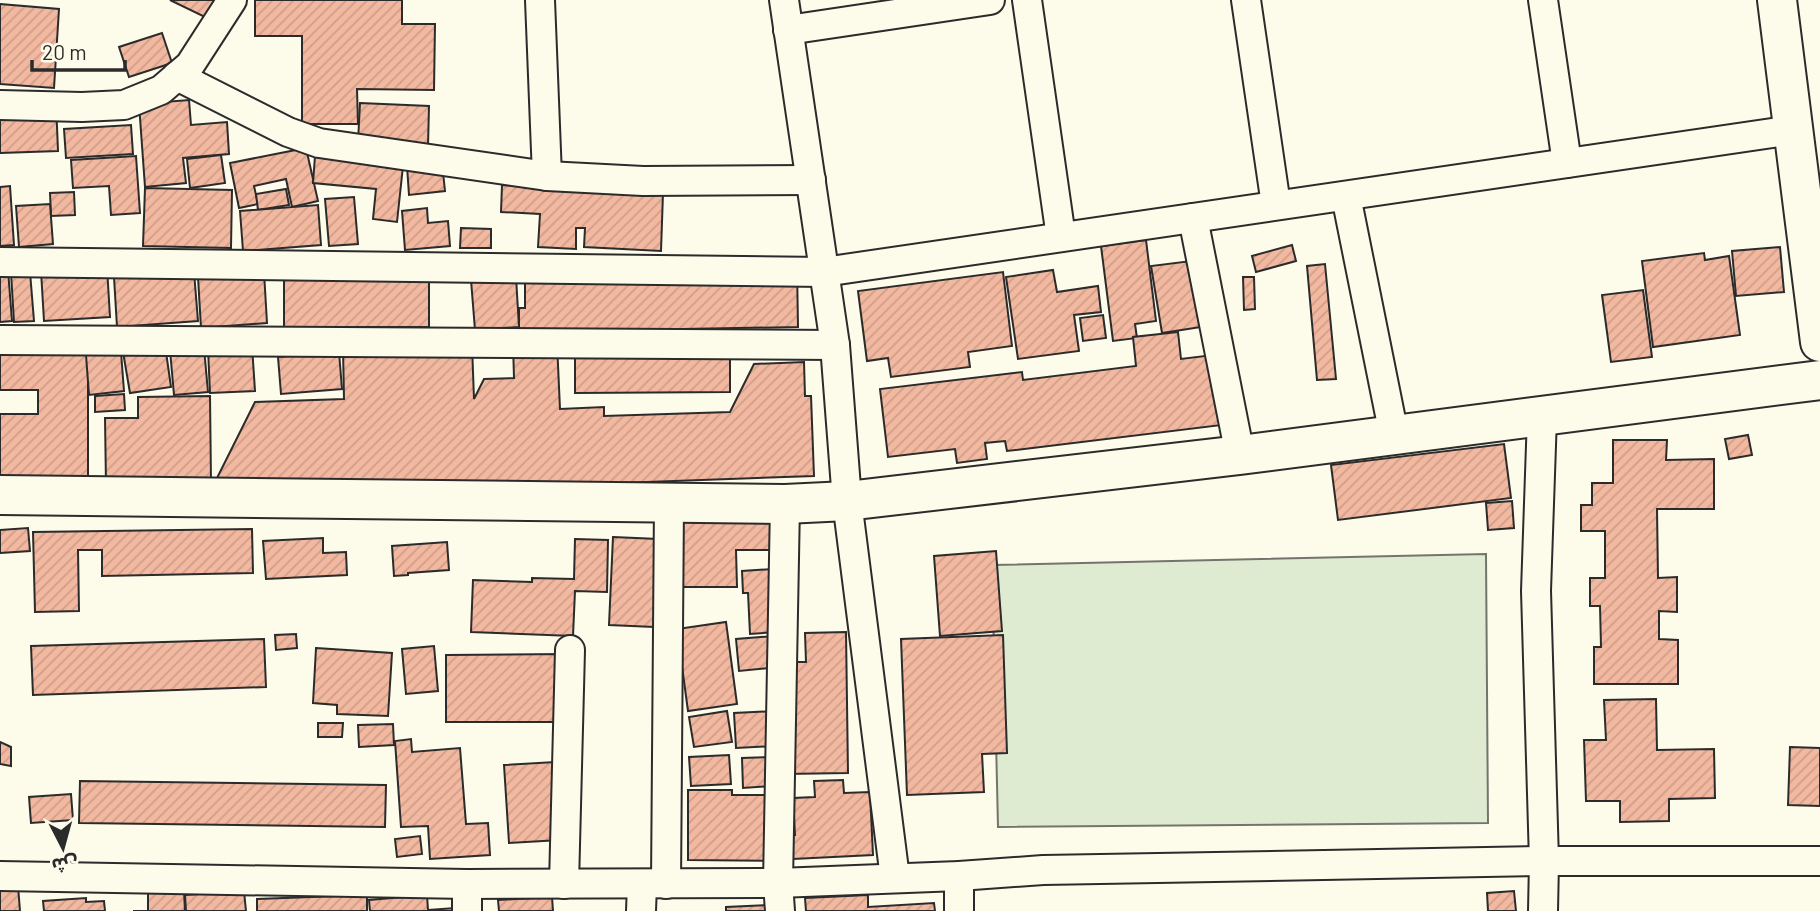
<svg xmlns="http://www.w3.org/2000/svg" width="1820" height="911" font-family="Barlow,'Noto Sans Arabic',sans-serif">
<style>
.grass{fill:#deebd1;stroke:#74746e;stroke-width:2}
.building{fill:url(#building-hatch);stroke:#2b2b2b;stroke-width:2}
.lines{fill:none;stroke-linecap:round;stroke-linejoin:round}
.street-casing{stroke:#2b2b2b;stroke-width:32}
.secondary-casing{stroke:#2b2b2b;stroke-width:42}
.street{stroke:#fdfbea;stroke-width:28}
.secondary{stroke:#fdfbea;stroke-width:38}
</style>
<defs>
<pattern id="building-hatch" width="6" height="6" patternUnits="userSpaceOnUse" patternTransform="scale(1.75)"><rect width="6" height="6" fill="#f2b8a0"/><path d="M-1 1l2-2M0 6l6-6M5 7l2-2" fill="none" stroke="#d09e8a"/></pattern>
</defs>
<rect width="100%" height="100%" fill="#fdfbea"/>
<path class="grass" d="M1486 554 1488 823 998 827 992 565Z"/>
<g class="building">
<path d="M170 0H219L209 19Z"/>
<path d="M255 0H402V24H435L434 90 357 89 358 124H302V36H255Z"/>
<path d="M0 4 59 9 54 88 0 84Z"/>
<path d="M162 33 172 63 129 77 119 47Z"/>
<path d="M189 100 191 125 227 122 229 154 183 158 186 183 145 187 139 104Z"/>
<path d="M56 102 58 151 0 153V104Z"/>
<path d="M360 103 429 106 428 146 358 142Z"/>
<path d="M131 125 133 154 66 158 64 129Z"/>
<path d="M306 148 318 201 292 207 286 179 254 186 258 204 239 208 230 163Z"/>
<path d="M221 155 225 183 190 188 187 159Z"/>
<path d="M136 156 140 213 111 215 109 186 73 188 71 160Z"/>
<path d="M315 156 403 166 397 222 373 219 376 189 313 183Z"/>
<path d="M442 163 445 191 409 195 407 166Z"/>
<path d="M502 185 663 193 661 251 584 247 585 228H576V249L538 247 540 214 501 212Z"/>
<path d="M10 186 14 245 0 246V187Z"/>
<path d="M145 188 232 190 231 248 143 246Z"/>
<path d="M286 189 289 205 258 210 256 194Z"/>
<path d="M74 192 75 215 51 216 50 193Z"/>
<path d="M354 197 358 244 329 246 325 199Z"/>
<path d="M50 204 53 244 19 247 16 206Z"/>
<path d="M318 205 321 245 243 251 240 211Z"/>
<path d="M427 208 428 223 448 221 450 246 405 250 402 211Z"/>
<path d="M461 228 491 229V248H460Z"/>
<path d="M1146 240 1156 321 1135 324 1137 338 1113 341 1101 246Z"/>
<path d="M1292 245 1296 261 1256 272 1252 256Z"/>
<path d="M1780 247 1784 292 1736 296 1732 251Z"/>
<path d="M1704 253 1705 260 1729 256 1740 335 1653 347 1642 261Z"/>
<path d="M1191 261 1201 327 1162 333 1151 266Z"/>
<path d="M1325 264 1336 379 1317 380 1307 266Z"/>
<path d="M107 267 110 317 44 321 41 271Z"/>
<path d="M797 267 798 327 519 332V308H525V272Z"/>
<path d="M8 270 12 321 0 322V271Z"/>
<path d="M1053 270 1057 292 1098 286 1101 312 1074 315 1079 351 1018 359 1006 277Z"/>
<path d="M30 272 34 321 14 322 11 273Z"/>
<path d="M194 272 198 321 117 327 114 277Z"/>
<path d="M264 272 267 323 201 328 198 277Z"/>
<path d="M429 272V327H284V275Z"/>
<path d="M1003 272 1012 346 968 352 970 367 891 377 888 358 867 361 858 291Z"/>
<path d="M516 277 519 327 475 330 471 280Z"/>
<path d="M1243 277H1254L1255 309 1244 310Z"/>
<path d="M1643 290 1652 357 1611 362 1602 295Z"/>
<path d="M1103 315 1106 338 1083 341 1080 318Z"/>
<path d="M1178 332 1181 359 1213 355 1222 425 1007 451 1005 441 985 443 987 459 957 463 955 449 888 457 880 389 1022 372 1023 380 1136 366 1133 337Z"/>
<path d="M0 340H88V477H0V414H38V390H0Z"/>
<path d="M557 343 560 409 604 407V416L730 412 754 364 804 362 805 396H811L814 476 392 491 214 484 255 402 344 399 343 349 472 345 474 399 484 379 514 378 513 344Z"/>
<path d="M165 345 171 387 130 393 123 352Z"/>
<path d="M252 346 255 391 210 393 208 349Z"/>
<path d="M730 346V392L575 393V349Z"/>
<path d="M204 348 208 392 174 395 170 350Z"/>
<path d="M121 352 124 391 89 395 86 355Z"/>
<path d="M339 352 342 389 281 394 278 357Z"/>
<path d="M124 394 125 410 95 412V396Z"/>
<path d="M210 396 211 482 106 484 105 418H138V397Z"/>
<path d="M1748 435 1752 455 1729 459 1725 439Z"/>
<path d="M1613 440H1667L1666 460 1714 459V509H1657L1658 578 1677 577V612L1659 611V639L1678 640V684H1594V647H1601L1600 606H1590V578H1605V531H1581V505H1592V483H1613Z"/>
<path d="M1504 444 1511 498 1338 520 1331 465Z"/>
<path d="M1512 501 1514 528 1488 530 1486 503Z"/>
<path d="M780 503V550H736L737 587H682L681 505Z"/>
<path d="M28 528 30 551 0 553V530Z"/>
<path d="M252 529 253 573 102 576V550H78L79 611 35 612 33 532Z"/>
<path d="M613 537 658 539 654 627 609 625Z"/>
<path d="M323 538V553L346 552 347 575 266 579 263 541Z"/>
<path d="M575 539 608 540 607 592 575 591 573 636 471 632 473 580 532 582V578L574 579Z"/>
<path d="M447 542 449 570 408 573V575L394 576 392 546Z"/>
<path d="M996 551 1002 631 940 636 934 556Z"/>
<path d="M772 569 776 632 750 634 748 593H743L742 571Z"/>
<path d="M726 622 737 704 688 711 677 629Z"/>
<path d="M846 632 848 773 784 774 791 662H806L805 633Z"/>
<path d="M296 634 297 648 276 650 275 635Z"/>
<path d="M1003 635 1007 753 982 754 984 792 907 795 901 639Z"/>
<path d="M775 636 778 667 739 671 736 639Z"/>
<path d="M264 639 266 687 33 695 31 646Z"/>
<path d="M434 646 438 691 406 694 402 649Z"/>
<path d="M316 648 392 653 388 716 337 714V705L313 703Z"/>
<path d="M565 654V722H446V655Z"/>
<path d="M1656 699 1657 750 1714 749 1715 798 1669 799V821L1620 822V801H1586L1584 740H1606L1604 700Z"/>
<path d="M727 711 732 742 694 747 689 717Z"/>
<path d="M775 711 776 746 736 748 734 713Z"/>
<path d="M318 723H343L342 737H318Z"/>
<path d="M393 724 394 745 359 747 358 725Z"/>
<path d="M411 739 412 752 460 748 466 824 488 823 490 855 430 859 428 826 401 827 395 741Z"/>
<path d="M0 742 11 747V766L0 764Z"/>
<path d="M1790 747 1820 748V806L1788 805Z"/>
<path d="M729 755 731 784 691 786 689 757Z"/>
<path d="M771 757 772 786 743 788 742 758Z"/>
<path d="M555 762 560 840 509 843 504 765Z"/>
<path d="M843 780 844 793 870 792 873 855 793 859 791 835H795L793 798 815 797 814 781Z"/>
<path d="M80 781 386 785 385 827 79 823Z"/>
<path d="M688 790H732V795H775V861L688 860Z"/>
<path d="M71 794 73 820 31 823 29 797Z"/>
<path d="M420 836 422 854 397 857 395 839Z"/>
<path d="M18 886 20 911H0V887Z"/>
<path d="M184 891 185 911H133H148V892Z"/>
<path d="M244 891 246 911H186L185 895Z"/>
<path d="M1514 891 1516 911H1488L1487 893Z"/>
<path d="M367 895V911H257V899Z"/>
<path d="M427 895 428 910 455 908V911H370L369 900Z"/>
<path d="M868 895V907L934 903 935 911H806L805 898Z"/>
<path d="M552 897 553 911H499L498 900Z"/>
<path d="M86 898V902L104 901 105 911H44L43 901Z"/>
<path d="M788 904 789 911H726V907Z"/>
</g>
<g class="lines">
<defs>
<g id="street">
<path d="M540 0 547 176"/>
<path d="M784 0 835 345 847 501 895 878"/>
<path d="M1027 0 1061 237"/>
<path d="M1246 0 1276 205"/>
<path d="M1543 0 1567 163"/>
<path d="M788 30 990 0"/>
<path d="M177 76 288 132 319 143 547 176 643 181 811 180"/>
<path d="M0 105 82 107 124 105 161 90 190 65 232 0"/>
<path d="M1346 196 1394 435"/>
<path d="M1193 218 1240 455"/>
<path d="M0 262 824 272 1793 130"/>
<path d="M0 340 835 345"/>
<path d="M1542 416 1536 591 1544 861 1543 911"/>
<path d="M0 876 467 884 778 883 959 876 1043 870 1544 861H1820"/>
<path d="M564 884 570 650"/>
<path d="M666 884 669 503"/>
<path d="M467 911V884"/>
<path d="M641 911 642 884"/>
<path d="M780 911 778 883 785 504"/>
<path d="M959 911V876"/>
</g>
<g id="secondary">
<path d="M1777 0 1820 342"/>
<path d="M0 495 785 504 847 501 1240 455 1820 380"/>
</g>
</defs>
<use href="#street" class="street-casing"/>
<use href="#secondary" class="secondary-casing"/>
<use href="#street" class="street"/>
<use href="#secondary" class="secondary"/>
</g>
<g transform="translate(63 848) rotate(174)" stroke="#fdfbea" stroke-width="5" paint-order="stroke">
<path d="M0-5L12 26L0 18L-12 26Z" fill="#2b2b2b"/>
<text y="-10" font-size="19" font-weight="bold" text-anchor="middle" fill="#2b2b2b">ش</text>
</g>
<path d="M32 60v10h93v-10" fill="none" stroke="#2b2b2b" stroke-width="3.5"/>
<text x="42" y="60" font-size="21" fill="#2b2b2b" stroke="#fdfbea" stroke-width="5" paint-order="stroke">20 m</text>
</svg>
